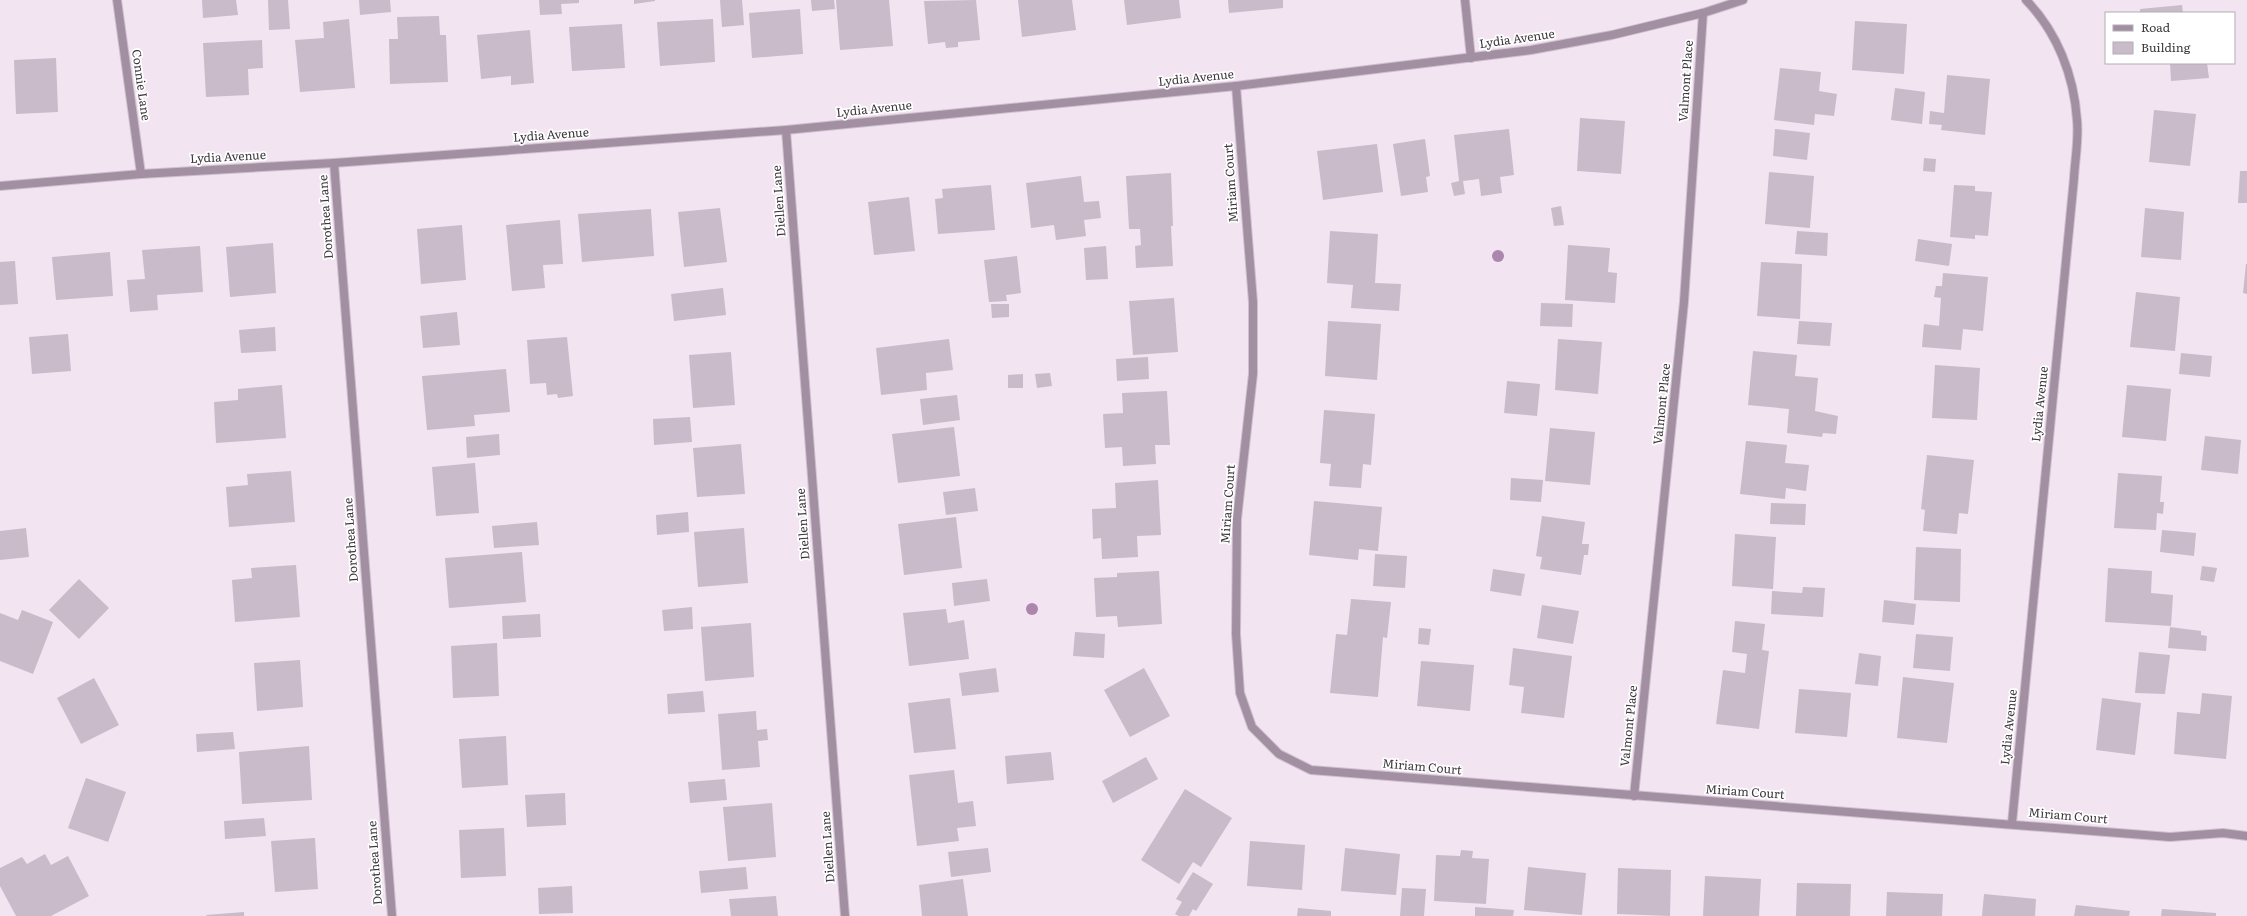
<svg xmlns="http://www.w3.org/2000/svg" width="2247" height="916" font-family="Literata,serif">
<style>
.building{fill:#c9bbc9}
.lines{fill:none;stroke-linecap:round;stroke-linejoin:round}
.street-casing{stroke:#cec1ce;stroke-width:10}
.street{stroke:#a38fa2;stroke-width:8}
.tree{fill:#ac86ac}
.labels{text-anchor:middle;stroke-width:3.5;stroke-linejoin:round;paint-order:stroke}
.street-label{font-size:12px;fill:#3c373c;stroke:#fff}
</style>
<rect width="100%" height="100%" fill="#f3e4f2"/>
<g class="building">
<path d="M202 0H236L238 15 203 18Z"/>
<path d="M268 0H288L290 29 269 30Z"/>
<path d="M359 0H390L391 12 360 15Z"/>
<path d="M539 0H579V3L561 4 562 14 540 15Z"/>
<path d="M634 0H655V1L634 4Z"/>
<path d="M720 0H742L744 25 722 27Z"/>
<path d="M811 0H834L835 9 812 11Z"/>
<path d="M836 0H889L893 46 840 50Z"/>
<path d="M976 0 980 40 958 42V47L946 48 945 42 928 44 924 1Z"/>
<path d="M1018 0H1072L1076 30 1022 37Z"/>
<path d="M1124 0H1179L1181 18 1127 25Z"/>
<path d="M1228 0H1283V8L1229 13Z"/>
<path d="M2182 5 2183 13H2140V9Z"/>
<path d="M800 9 803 54 752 58 749 13Z"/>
<path d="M439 16 440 35H446L448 82 390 84 389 39H398L397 17Z"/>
<path d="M349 19 355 88 300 92 295 40 324 38 323 22Z"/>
<path d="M713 19 715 62 660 66 657 22Z"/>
<path d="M1855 21 1907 24 1904 74 1852 70Z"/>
<path d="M622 24 625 68 572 71 569 27Z"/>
<path d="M530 30 534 83 511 85V76L481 79 477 35Z"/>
<path d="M262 40 263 68 248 69 249 95 206 97 203 43Z"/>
<path d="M56 58 58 112 16 114 14 60Z"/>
<path d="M2170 63H2207L2209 78 2171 81Z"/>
<path d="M1780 68 1821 72 1819 91 1837 94 1834 116 1815 114 1814 125 1774 120Z"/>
<path d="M1947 75 1990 79 1985 135 1941 130 1942 125 1929 124 1930 111 1944 113Z"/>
<path d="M1895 88 1925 92 1922 124 1891 120Z"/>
<path d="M2154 110 2196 114 2190 166 2149 162Z"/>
<path d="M1580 118 1625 121 1621 174 1577 171Z"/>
<path d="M1509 129 1514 175 1500 177 1502 193 1481 196 1479 179 1463 181 1465 194 1454 196 1451 183 1459 181 1454 135Z"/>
<path d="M1775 129 1810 133 1807 160 1773 156Z"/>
<path d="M1425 139 1430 176 1426 177 1428 192 1401 196 1393 144Z"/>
<path d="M1377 144 1383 192 1323 200 1317 151Z"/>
<path d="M1924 158 1936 159 1935 172 1923 171Z"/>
<path d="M2240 171H2247V203H2238Z"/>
<path d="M1769 172 1814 176 1810 228 1765 224Z"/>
<path d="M1171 173 1173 226H1171L1173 266 1136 268 1135 246 1141 245 1140 229H1129L1126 176Z"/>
<path d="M1081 176 1084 202 1099 201 1101 218 1084 220 1086 236 1056 240 1054 225 1031 228 1026 183Z"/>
<path d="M991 185 995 230 938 234 935 199 943 198 942 189Z"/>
<path d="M1954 185 1975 186V191L1992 192 1988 236 1975 235V239L1950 237Z"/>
<path d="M909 197 915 251 874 255 868 202Z"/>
<path d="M1561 206 1564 225 1554 226 1551 208Z"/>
<path d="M720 208 727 262 684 267 678 212Z"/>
<path d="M2145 208 2184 212 2181 260 2141 257Z"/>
<path d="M651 209 654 256 582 262 578 214Z"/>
<path d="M560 220 563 264 543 265 545 288 512 291 506 225Z"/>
<path d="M462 225 466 280 421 284 417 229Z"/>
<path d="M1330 231 1378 234 1375 283 1401 284 1399 311 1351 308 1353 285 1327 283Z"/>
<path d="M1797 231 1828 233 1827 256 1795 254Z"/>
<path d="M1918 239 1952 244 1949 266 1915 261Z"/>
<path d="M273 243 276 293 230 297 226 247Z"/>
<path d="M1568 245 1610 248 1608 272 1617 273 1615 303 1565 300Z"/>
<path d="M200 246 203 292 157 295 158 310 130 312 127 280 145 279 142 250Z"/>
<path d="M1106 246 1108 279 1086 280 1084 248Z"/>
<path d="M110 252 113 296 56 300 52 257Z"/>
<path d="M1017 256 1021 293 1006 295 1007 301 989 302 984 260Z"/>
<path d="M15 261 18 304 0 305V262Z"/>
<path d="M1761 262 1802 264 1800 319 1757 316Z"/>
<path d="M2246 264H2247V294L2243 293Z"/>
<path d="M1943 273 1988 277 1983 331 1963 329 1961 350 1922 347 1924 324 1939 326 1941 298 1934 297 1936 286H1942Z"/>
<path d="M723 288 726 315 674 321 671 294Z"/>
<path d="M2136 292 2180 297 2175 351 2130 347Z"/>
<path d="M1174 298 1178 352 1133 355 1129 301Z"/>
<path d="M1541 303 1573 304 1572 327 1540 326Z"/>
<path d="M991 304H1009V317L992 318Z"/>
<path d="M457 312 460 345 423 348 420 316Z"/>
<path d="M1328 321 1381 324 1377 380 1325 376Z"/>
<path d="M1799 321 1832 323 1830 346 1797 344Z"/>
<path d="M275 327 276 351 241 353 239 330Z"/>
<path d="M68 334 71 371 32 374 29 337Z"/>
<path d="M567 337 573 396 558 398 557 394 547 395 546 383 530 384 527 340Z"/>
<path d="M949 339 953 370 926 373 927 390 881 395 876 348Z"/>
<path d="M1558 339 1602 342 1598 394 1555 390Z"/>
<path d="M1753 351 1797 355 1795 376 1818 378 1815 411 1838 416 1836 434 1823 433 1822 437 1787 433 1789 409 1748 405Z"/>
<path d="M731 352 735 405 693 408 689 355Z"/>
<path d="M2181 353 2212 356 2210 377 2179 374Z"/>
<path d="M1148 357 1149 379 1117 381 1116 359Z"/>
<path d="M1935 365 1980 368 1977 420 1932 418Z"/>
<path d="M506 369 510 412 474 415 475 426 427 430 422 376Z"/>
<path d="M1050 373 1052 386 1037 388 1035 374Z"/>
<path d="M1023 374V388H1008V375Z"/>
<path d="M1507 381 1540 384 1537 416 1504 413Z"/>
<path d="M282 385 286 438 216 443 214 402 238 400V389Z"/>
<path d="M2127 385 2171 389 2166 441 2122 437Z"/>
<path d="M1167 391 1170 445H1155L1156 464 1123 466 1122 447 1105 448 1103 414 1123 413 1122 393Z"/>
<path d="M957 395 960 420 923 425 920 399Z"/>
<path d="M1324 410 1375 414 1371 465 1363 464 1361 488 1329 486 1331 464 1320 463Z"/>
<path d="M690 417 692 442 654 445 653 419Z"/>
<path d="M954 427 960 476 898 483 892 434Z"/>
<path d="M1550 428 1595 432 1590 485 1545 481Z"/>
<path d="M499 434 500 455 467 458 466 437Z"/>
<path d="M2205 436 2241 440 2238 474 2201 470Z"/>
<path d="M1746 441 1787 445 1785 463 1809 465 1806 491 1786 488 1785 499 1740 494Z"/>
<path d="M741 444 745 494 697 497 693 448Z"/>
<path d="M1927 455 1974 460 1968 514 1959 513 1957 534 1923 531 1925 510 1921 509Z"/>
<path d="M475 463 479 513 436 516 432 467Z"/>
<path d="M291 471 295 522 229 527 226 487 248 485 247 474Z"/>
<path d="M2118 473 2162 476 2160 502H2164L2163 514 2157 513 2156 530 2114 528Z"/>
<path d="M1511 478 1543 480 1541 502 1510 500Z"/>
<path d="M1158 480 1161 535 1137 536 1138 557 1102 559 1101 538 1093 539 1092 509 1116 508 1115 483Z"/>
<path d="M975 488 978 511 946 515 943 492Z"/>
<path d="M1314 501 1382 507 1378 551 1359 549 1358 560 1309 555Z"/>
<path d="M1771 503 1806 504 1805 525 1770 524Z"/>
<path d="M688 512 689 532 657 535 656 515Z"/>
<path d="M1542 516 1585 522 1582 544H1589L1588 555H1584L1581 575 1540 569 1542 557 1536 556Z"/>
<path d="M956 517 962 568 904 575 898 524Z"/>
<path d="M537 522 539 545 494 548 492 526Z"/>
<path d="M26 528 29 557 0 560V531Z"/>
<path d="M744 528 748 583 698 587 694 532Z"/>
<path d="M2162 530 2196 533 2194 556 2160 552Z"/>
<path d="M1735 534 1776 537 1773 589 1732 586Z"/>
<path d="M1916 547 1961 549 1960 602 1914 600Z"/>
<path d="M522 552 526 602 449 608 445 558Z"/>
<path d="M1375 554 1407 556 1405 588 1373 586Z"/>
<path d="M296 565 300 617 235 622 232 580 252 578 251 568Z"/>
<path d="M2202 566 2217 568 2214 582 2200 580Z"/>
<path d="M2108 568 2152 571 2151 593 2173 595 2171 626 2105 622Z"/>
<path d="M1493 569 1525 574 1521 596 1490 591Z"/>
<path d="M1159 571 1162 624 1118 627 1117 616 1096 617 1094 578 1117 577V573Z"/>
<path d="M79 579 109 608 79 639 49 610Z"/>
<path d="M987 579 990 601 954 606 952 583Z"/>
<path d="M1803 587 1825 588 1823 617 1771 614 1772 591 1802 593Z"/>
<path d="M1351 599 1391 602 1387 638 1383 637 1378 697 1330 693 1336 634 1347 635Z"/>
<path d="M1884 600 1916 604 1914 625 1882 622Z"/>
<path d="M1542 605 1579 611 1573 644 1537 638Z"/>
<path d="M692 607 693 629 664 631 662 610Z"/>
<path d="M946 609 948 623 964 620 969 659 909 666 903 613Z"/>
<path d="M22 610 53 622 33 674 0 661V613L18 620Z"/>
<path d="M540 614 541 637 503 639 502 616Z"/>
<path d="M1735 621 1765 624 1762 650 1769 651 1759 729 1716 724 1723 670 1745 673 1747 654 1732 652Z"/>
<path d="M751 623 754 677 705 681 701 627Z"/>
<path d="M2170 627 2201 631V635L2207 636 2206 651 2168 648Z"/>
<path d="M1419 628 1431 629 1429 645 1418 644Z"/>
<path d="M1075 632 1105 634 1104 658 1073 656Z"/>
<path d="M1916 634 1953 637 1950 671 1913 668Z"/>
<path d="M497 643 499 696 453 698 451 646Z"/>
<path d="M1513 648 1572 656 1564 718 1521 713 1524 687 1509 685Z"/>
<path d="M2139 652 2170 655 2165 694 2135 693Z"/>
<path d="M1859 653 1881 656 1878 686 1855 684Z"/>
<path d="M300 660 303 707 257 711 254 663Z"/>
<path d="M1421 661 1474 665 1470 711 1417 706Z"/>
<path d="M996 668 999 692 962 696 959 673Z"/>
<path d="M1144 668 1170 716 1130 737 1104 690Z"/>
<path d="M1903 677 1954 683 1947 743 1897 738Z"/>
<path d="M94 678 119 725 81 744 57 698Z"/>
<path d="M1799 689 1851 693 1847 737 1795 733Z"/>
<path d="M703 691 705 712 668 714 667 694Z"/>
<path d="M2202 693 2232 696 2226 759 2174 754 2177 712 2200 714Z"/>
<path d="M950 698 956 749 914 753 908 703Z"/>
<path d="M2102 698 2141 703 2135 755 2096 750Z"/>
<path d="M756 711 757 730 767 729 768 740 758 741 760 767 722 770 718 714Z"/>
<path d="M233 732 235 749 197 752 196 734Z"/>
<path d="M506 736 508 785 462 788 459 739Z"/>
<path d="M309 746 312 800 242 804 239 752Z"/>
<path d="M1051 752 1054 780 1007 784 1005 756Z"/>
<path d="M1146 757 1158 779 1113 803 1102 781Z"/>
<path d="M954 770 958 803 973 801 976 826 957 828 959 841 917 846 909 775Z"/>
<path d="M86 778 126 792 108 842 68 828Z"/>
<path d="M725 779 727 800 690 803 688 782Z"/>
<path d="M1185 789 1232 818 1201 867 1193 862 1179 884 1141 860Z"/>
<path d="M565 793 566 825 527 827 525 795Z"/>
<path d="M772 803 776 857 728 861 723 807Z"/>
<path d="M264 818 266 836 225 839 224 821Z"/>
<path d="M504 828 506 876 461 878 459 830Z"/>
<path d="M315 838 318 889 275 892 271 841Z"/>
<path d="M1250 841 1305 845 1302 890 1247 886Z"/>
<path d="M988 848 991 872 951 877 948 852Z"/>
<path d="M1345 848 1400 854 1396 895 1341 891Z"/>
<path d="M1461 850 1473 851 1472 858 1489 859 1486 904 1434 901 1436 855 1460 856Z"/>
<path d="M45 854 51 865 68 856 89 896 51 916H16L0 886V868L22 857 27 864Z"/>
<path d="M746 867 748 889 701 893 699 871Z"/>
<path d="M1528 867 1586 873 1582 915 1524 910Z"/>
<path d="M1618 868 1671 870 1670 916 1617 914Z"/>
<path d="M1193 872 1213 884 1196 911 1193 909 1189 916H1179L1175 914 1182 902 1176 899Z"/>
<path d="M1705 876 1761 879 1759 916H1703Z"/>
<path d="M963 879 968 916H922L919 885Z"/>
<path d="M1797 883 1851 884 1850 916H1796Z"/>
<path d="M572 886 573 913 539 914 538 888Z"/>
<path d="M1402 888 1426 889 1424 916H1400Z"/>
<path d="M1887 892 1943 894 1942 916H1886Z"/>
<path d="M1984 894 2036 899 2035 916H1982Z"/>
<path d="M776 896 778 916H731L729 899Z"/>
<path d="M2076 905 2130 911 2129 916H2074Z"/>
<path d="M1475 907 1514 910 1513 916H1475Z"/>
<path d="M1298 908 1331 911V916H1297Z"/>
<path d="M2162 909 2216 913V916H2161Z"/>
<path d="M244 912V916H207L206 915Z"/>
</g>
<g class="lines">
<defs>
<g id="street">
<path d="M117 0 141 174"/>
<path d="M1465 0 1471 58"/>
<path d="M1236 86 1253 302V374L1237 519 1236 634 1240 693 1252 727 1279 754 1311 770 2170 837 2223 833 2247 836"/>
<path d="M786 130 845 916"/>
<path d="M334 163 392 916"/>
<path d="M0 186 141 174 334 163 786 130 1236 86 1531 50 1612 35 1703 13 1743 0"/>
<path d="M1634 796 1684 302 1703 13"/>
<path d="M2012 823 2074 178C2075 159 2079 139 2077 120 2074 75 2057 32 2026 0"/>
</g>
</defs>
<use href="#street" class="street-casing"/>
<use href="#street" class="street"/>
</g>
<g class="tree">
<circle cx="1498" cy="256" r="6"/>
<circle cx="1032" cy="609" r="6"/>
</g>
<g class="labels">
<g class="street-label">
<text transform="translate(1517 39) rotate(-8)" y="4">Lydia Avenue</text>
<text transform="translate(1196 78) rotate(-6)" y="4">Lydia Avenue</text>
<text transform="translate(1686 81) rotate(-86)" y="4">Valmont Place</text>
<text transform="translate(141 85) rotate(82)" y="4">Connie Lane</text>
<text transform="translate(874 109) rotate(-6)" y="4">Lydia Avenue</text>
<text transform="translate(551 135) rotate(-4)" y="4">Lydia Avenue</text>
<text transform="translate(228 157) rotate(-3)" y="4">Lydia Avenue</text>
<text transform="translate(1231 183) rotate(-94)" y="4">Miriam Court</text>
<text transform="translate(779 201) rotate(-94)" y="4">Diellen Lane</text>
<text transform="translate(326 217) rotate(-94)" y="4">Dorothea Lane</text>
<text transform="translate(1662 404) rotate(-84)" y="4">Valmont Place</text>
<text transform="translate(2040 404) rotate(-84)" y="4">Lydia Avenue</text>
<text transform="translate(1228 504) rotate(-86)" y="4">Miriam Court</text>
<text transform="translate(803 524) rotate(-94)" y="4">Diellen Lane</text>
<text transform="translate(351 540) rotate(-94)" y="4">Dorothea Lane</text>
<text transform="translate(1629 726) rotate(-84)" y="4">Valmont Place</text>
<text transform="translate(2009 727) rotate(-84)" y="4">Lydia Avenue</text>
<text transform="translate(1422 767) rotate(5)" y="4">Miriam Court</text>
<text transform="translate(1745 792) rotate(4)" y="4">Miriam Court</text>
<text transform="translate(2068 816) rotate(5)" y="4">Miriam Court</text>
<text transform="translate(828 847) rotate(-94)" y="4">Diellen Lane</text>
<text transform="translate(375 863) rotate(-94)" y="4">Dorothea Lane</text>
</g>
</g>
<rect x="2105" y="12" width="130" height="52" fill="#ffffff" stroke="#b1afb1"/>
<rect x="2113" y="25" width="20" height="6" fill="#a38fa2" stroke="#b1afb1"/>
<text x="2141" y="32" font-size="12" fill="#3c373c">Road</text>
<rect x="2113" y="42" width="20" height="12" fill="#c9bbc9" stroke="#b1afb1"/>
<text x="2141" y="52" font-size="12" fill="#3c373c">Building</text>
</svg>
